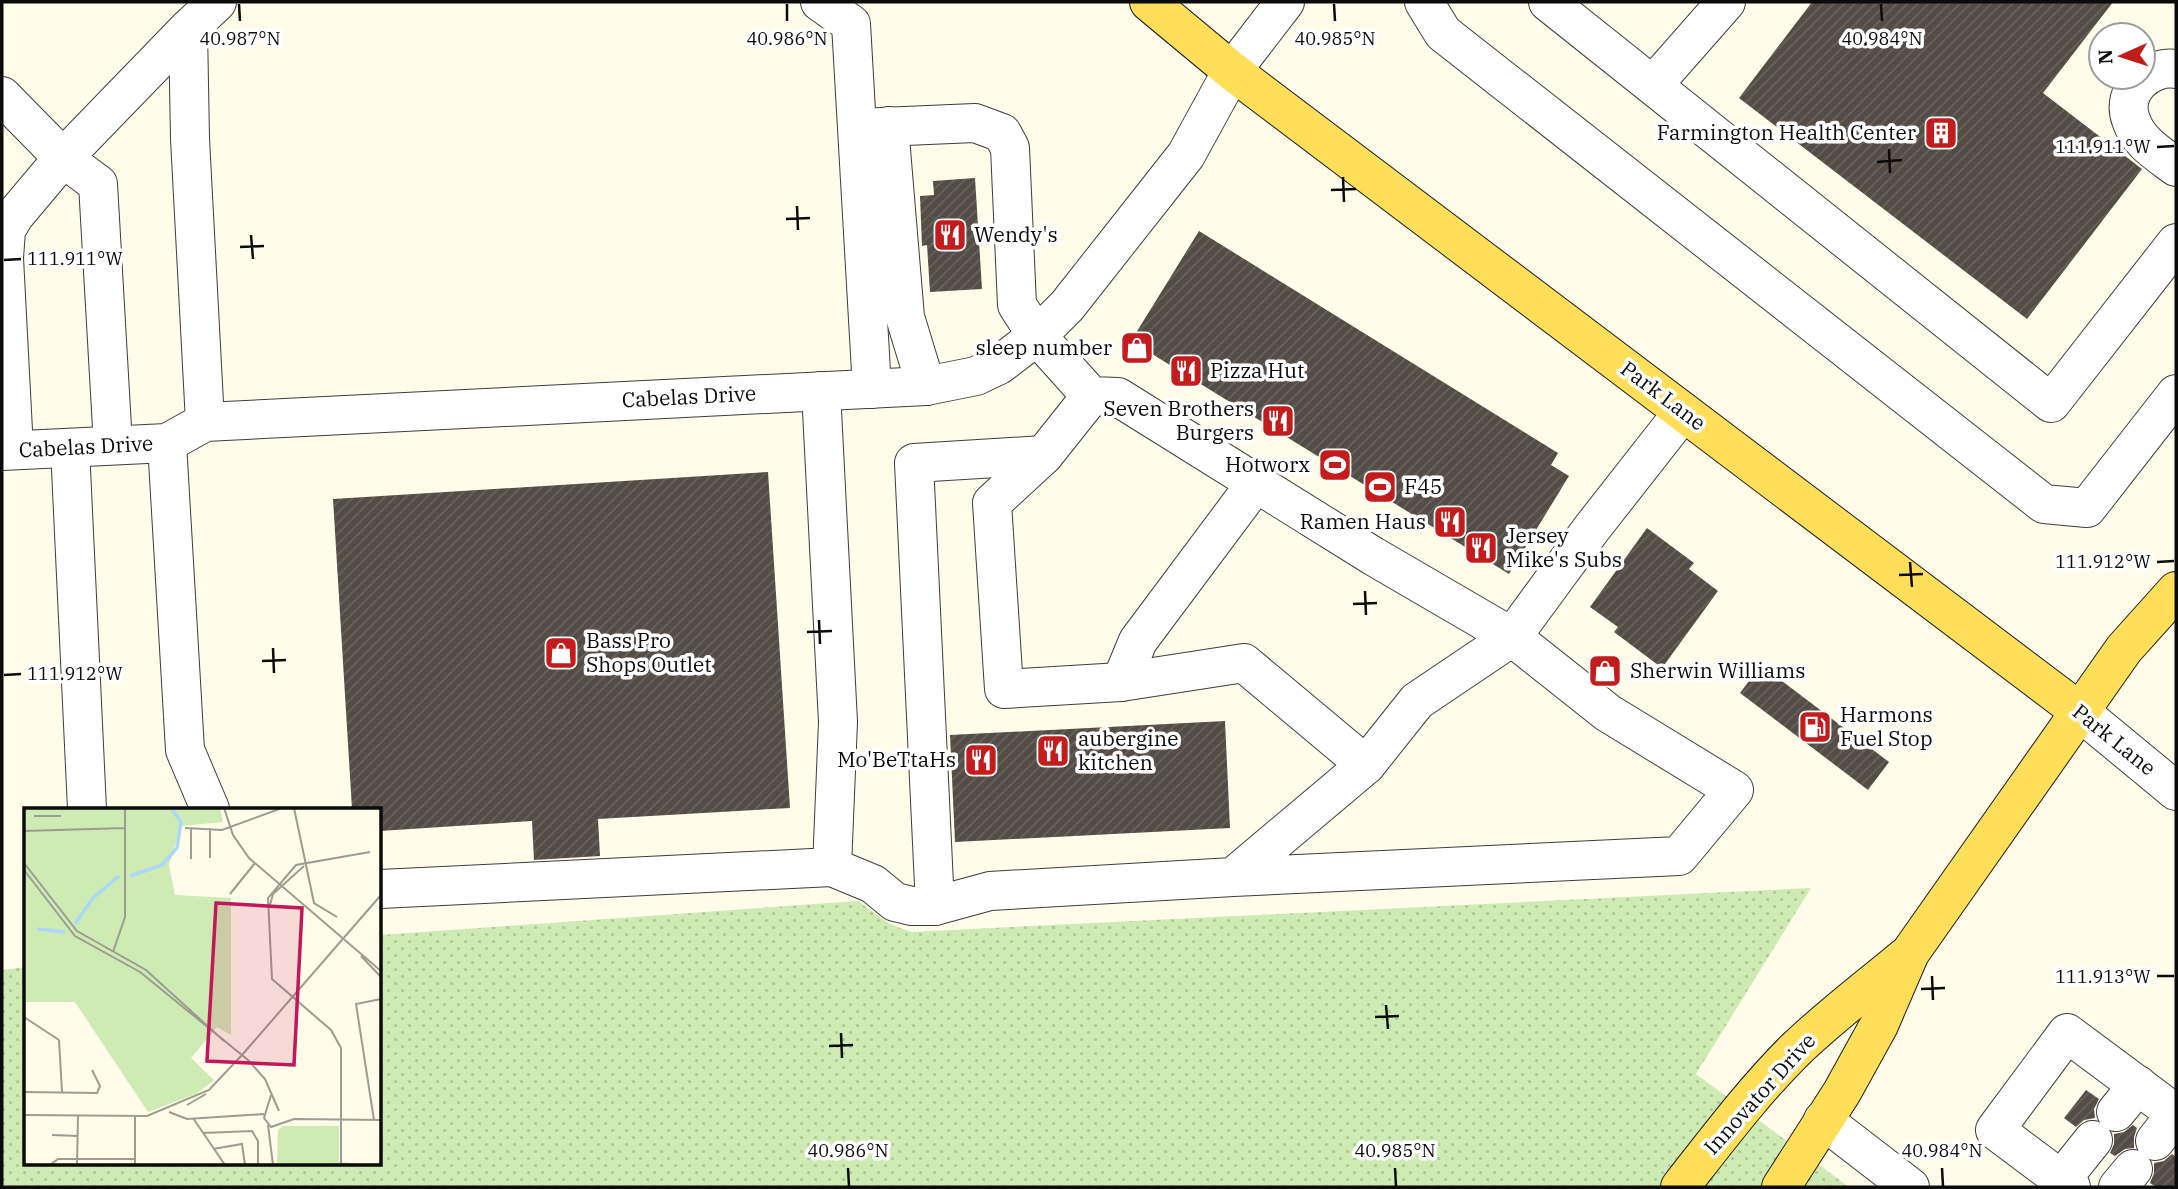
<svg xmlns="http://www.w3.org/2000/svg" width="2178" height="1189" font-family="'IBM Plex Serif',serif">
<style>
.grass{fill:url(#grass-dots)}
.building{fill:url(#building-hatch)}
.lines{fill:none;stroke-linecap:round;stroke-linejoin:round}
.minor-casing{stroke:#3e3e3e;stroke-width:40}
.major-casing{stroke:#1c1c1c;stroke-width:40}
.minor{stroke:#fff;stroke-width:38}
.major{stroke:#ffdf5a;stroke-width:38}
.ticks{fill:none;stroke:#0b0b0b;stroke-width:2.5}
.labels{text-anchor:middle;stroke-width:7;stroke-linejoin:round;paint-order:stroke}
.poi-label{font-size:21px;fill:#0b0b0b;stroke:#fff;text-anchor:start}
.street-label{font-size:21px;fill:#0b0b0b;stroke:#fff}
.inset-river{fill:none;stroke:#abd8f9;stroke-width:3.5}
.inset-road{fill:none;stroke:#9d9c91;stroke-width:2}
.view{fill:#c2185b;fill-opacity:0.15;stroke:#c2185b;stroke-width:3.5}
.inset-edge{fill:none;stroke:#0b0b0b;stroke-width:3.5}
.ticks-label{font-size:18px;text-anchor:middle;fill:#0b0b0b;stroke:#fff;stroke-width:7;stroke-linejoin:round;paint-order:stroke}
</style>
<defs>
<pattern id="grass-dots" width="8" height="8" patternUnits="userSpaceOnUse" patternTransform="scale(1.75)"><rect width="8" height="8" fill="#cdebb2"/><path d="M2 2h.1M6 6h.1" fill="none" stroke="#afc898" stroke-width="1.8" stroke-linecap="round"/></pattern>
<pattern id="building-hatch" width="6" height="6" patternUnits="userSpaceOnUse" patternTransform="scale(1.75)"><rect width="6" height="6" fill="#544d47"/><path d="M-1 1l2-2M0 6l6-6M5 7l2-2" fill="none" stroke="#68625d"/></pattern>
</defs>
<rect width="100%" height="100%" fill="#fffcea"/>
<path class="grass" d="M1811 888 1696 1074 1849 1187H2V970L26 967V1163H380V935L858 901 890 924 911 932Z"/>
<g class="building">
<path d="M1812 2H2113L2043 93 2142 169 2027 319 1739 98Z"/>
<path d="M975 178 982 289 930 292 927 245 922 246 920 196 934 195 933 181Z"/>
<path d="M1199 231 1558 453 1551 465 1569 476 1509 574 1131 341Z"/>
<path d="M768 472 790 808 598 819 600 856 534 860 532 821 380 831V809H352L333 499Z"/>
<path d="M1647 528 1694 563 1689 569 1718 591 1662 668 1614 632 1618 627 1590 607Z"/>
<path d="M1761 665 1889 762 1868 790 1740 693Z"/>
<path d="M1225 721 1230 828 955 842 950 735Z"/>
<path d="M2086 1090 2099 1099 2094 1109 2095 1118 2084 1120 2076 1127 2064 1118Z"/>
<path d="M2133 1125 2137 1128 2134 1137V1148L2125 1149 2115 1156 2110 1153 2114 1144V1134L2124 1132Z"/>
<path d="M2172 1154 2176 1157V1187H2156L2150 1183 2154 1173V1163L2164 1161Z"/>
</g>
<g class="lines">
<defs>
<g id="minor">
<path d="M820 2 851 24 872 389"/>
<path d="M1424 2 1443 33 2044 504 2087 508 2176 394"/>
<path d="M1548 2 2051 403 2176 243"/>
<path d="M2176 69C2149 65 2120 91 2131 120 2138 142 2159 154 2176 167"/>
<path d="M1653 85 1726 2"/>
<path d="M2 96 63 158 188 29"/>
<path d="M889 126 905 317 926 386"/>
<path d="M858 128 975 123 1002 133 1010 148 1017 305 1037 336 1091 396 1118 397 1373 556 1512 637 1592 528 1683 412"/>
<path d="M1091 396 1044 455 992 503 1004 689 1121 682 1244 663 1366 765"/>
<path d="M205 422 190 139 188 29 217 2"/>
<path d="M167 443 185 750 210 809"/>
<path d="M70 448 87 809"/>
<path d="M14 450 4 258 6 230 15 215 63 158 98 184 113 445"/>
<path d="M2 451 167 443 205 422 926 386 976 376 999 365 1037 336 1067 306 1186 155 1232 71 1285 2"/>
<path d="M1121 682 1138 641 1256 483"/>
<path d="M2079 711 2176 791"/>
<path d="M832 867 873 884 895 902 912 906H935L990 891 1233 877 1366 765 1417 701 1512 637 1608 713 1734 790 1679 856 1233 877"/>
<path d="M380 889 832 867 838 722 821 391"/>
<path d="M935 906 914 463 1044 455"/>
<path d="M2116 1112 2138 1085"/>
<path d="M1823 1120 1910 1187"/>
<path d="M2155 1141 2176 1114"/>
<path d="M2061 1180 2093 1140"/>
<path d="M2071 1187 1995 1130 2067 1033 2176 1114"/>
<path d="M2118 1187 2133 1169"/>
</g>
<g id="major">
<path d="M1149 2 1232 71 2079 711"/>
<path d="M1680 1187C1717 1140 1752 1093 1794 1051 1829 1017 1868 988 1905 957"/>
<path d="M1781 1187 1842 1092 1879 1025 1910 953 2124 649 2176 591"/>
</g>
</defs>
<use href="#minor" class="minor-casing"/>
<use href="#major" class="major-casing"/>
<use href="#minor" class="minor"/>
<use href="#major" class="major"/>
</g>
<path class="ticks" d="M239 4 240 21M787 4V21M1334 4 1335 21M1881 4 1882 21M2157 147 2174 146M1889 149 1890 173M1877 162 1902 160M1343 177 1344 202M1331 190 1356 189M797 206 798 230M786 219 810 218M251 235 253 259M240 247 264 246M4 260 21 259M1910 562 1912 587M2157 562 2174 561M1899 575 1923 574M1365 591 1366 615M1353 604 1377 603M819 620 820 644M807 632 832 631M273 648 274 673M262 661 286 660M4 675 21 674M1932 976 1933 1000M2157 976H2174M1921 989 1945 988M1386 1005 1388 1029M1375 1017 1399 1016M841 1033 842 1058M829 1046 853 1045M848 1168 849 1186M1395 1168 1396 1186M1942 1168 1943 1186"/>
<defs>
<symbol id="building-square" viewBox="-11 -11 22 22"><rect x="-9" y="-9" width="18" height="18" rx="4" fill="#c21d1c" stroke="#fff"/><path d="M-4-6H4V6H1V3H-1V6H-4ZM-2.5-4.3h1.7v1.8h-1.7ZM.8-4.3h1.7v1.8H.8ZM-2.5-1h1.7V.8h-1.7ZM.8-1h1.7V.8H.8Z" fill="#fff"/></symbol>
<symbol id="restaurant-square" viewBox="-11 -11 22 22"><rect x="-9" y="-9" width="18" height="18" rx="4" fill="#c21d1c" stroke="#fff"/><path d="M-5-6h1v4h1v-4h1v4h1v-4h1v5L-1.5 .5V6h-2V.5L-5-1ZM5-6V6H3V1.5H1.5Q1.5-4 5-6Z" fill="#fff"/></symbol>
<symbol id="shop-square" viewBox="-11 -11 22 22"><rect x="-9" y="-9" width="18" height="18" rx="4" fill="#c21d1c" stroke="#fff"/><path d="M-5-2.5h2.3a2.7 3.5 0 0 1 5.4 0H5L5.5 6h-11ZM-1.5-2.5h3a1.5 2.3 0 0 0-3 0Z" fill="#fff"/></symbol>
<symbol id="stadium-square" viewBox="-11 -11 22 22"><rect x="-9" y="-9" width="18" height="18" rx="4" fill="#c21d1c" stroke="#fff"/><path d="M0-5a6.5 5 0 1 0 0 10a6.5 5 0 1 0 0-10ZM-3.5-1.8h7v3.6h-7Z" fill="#fff"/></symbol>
<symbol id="fuel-square" viewBox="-11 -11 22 22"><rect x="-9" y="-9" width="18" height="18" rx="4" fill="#c21d1c" stroke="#fff"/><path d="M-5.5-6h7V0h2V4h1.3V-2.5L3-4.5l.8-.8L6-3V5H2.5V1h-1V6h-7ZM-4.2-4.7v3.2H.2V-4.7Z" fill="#fff"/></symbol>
</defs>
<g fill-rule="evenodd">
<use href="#building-square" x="1922" y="114" width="38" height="38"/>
<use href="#restaurant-square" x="931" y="216" width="38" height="38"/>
<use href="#shop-square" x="1118" y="329" width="38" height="38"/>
<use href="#restaurant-square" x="1167" y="352" width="38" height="38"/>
<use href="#restaurant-square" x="1259" y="402" width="38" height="38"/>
<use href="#stadium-square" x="1316" y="446" width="38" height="38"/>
<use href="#stadium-square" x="1361" y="468" width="38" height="38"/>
<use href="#restaurant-square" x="1431" y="503" width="38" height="38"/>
<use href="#restaurant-square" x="1462" y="529" width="38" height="38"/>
<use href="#shop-square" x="542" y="634" width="38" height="38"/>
<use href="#shop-square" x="1586" y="652" width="38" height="38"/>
<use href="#fuel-square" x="1796" y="708" width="38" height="38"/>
<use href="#restaurant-square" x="1034" y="732" width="38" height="38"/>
<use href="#restaurant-square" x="962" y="741" width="38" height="38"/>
</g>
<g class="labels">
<g class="poi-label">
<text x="1916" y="140" text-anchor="end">Farmington Health Center</text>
<text x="974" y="242">Wendy's</text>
<text x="1112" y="355" text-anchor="end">sleep number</text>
<text x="1210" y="378">Pizza Hut</text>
<text x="1254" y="416" text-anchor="end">Seven Brothers<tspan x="1254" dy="24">Burgers</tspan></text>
<text x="1310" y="472" text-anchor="end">Hotworx</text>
<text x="1404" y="494">F45</text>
<text x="1426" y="529" text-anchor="end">Ramen Haus</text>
<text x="1506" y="543">Jersey<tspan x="1506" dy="24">Mike's Subs</tspan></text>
<text x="586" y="648">Bass Pro<tspan x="586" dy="24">Shops Outlet</tspan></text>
<text x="1630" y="678">Sherwin Williams</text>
<text x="1840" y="722">Harmons<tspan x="1840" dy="24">Fuel Stop</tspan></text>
<text x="1078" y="746">aubergine<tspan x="1078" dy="24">kitchen</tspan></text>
<text x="956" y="767" text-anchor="end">Mo'BeTtaHs</text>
</g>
<g class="street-label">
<text transform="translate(1663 396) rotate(37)" y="7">Park Lane</text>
<text transform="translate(689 397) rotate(-3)" y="7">Cabelas Drive</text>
<text transform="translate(86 447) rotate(-3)" y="7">Cabelas Drive</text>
<text transform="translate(2114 740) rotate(39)" y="7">Park Lane</text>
<text transform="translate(1760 1094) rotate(-48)" y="7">Innovator Drive</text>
</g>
</g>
<g transform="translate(24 808)">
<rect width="357" height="357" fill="#fffcea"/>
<path d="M0 0H196L199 14 157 18 145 57 151 87 207 90V227L193 219 167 250 190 272 172 286 124 304 51 194H0Z" fill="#cdebb2"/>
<path d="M259 318H315V354L351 357H253L254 322Z" fill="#cdebb2"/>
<path class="inset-river" d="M106 68 138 57 153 40 157 14 147 0M51 116 69 90 95 68M13 121 41 124"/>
<path class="inset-road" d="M200 0 209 27 225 50 357 163M270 0 290 95 313 109M10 8H37M161 20 198 22 258 0M186 20V50M0 23 101 20M167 51V20M0 55 53 123 122 162 200 233M0 62 51 128 116 164 224 252 241 271 255 303M206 86 231 55M246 97 249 86 280 58M89 144 101 109V0M337 148 357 169M0 209 35 232M35 232 38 284M218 247 357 87M0 284 73 285 76 278 68 262M247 287 240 310 247 319 270 311 357 312M163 297 182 286M145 304 163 311 240 306M0 307 123 308 185 282 218 247M169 310 201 357M350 312 332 196 357 191M244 317 249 357M179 325 228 323 234 333V357M28 327 54 328M189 341 218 336 221 357M26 357 34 351H111M53 357 54 308M111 357V309M317 357V240L307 222 248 171 244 90 272 57 346 44"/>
<path class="view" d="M192 95 278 100 270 257 183 253Z"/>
<rect width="357" height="357" class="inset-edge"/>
</g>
<g class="ticks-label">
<text x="240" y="45">40.987°N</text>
<text x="787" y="45">40.986°N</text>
<text x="1335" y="45">40.985°N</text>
<text x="1882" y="45">40.984°N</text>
<text x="2103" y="153">111.911°W</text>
<text x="75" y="265">111.911°W</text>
<text x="2103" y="568">111.912°W</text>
<text x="75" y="680">111.912°W</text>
<text x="2103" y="983">111.913°W</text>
<text x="848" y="1157">40.986°N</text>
<text x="1395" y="1157">40.985°N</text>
<text x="1942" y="1157">40.984°N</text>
</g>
<rect width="2178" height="1189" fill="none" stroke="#0b0b0b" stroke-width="7"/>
<g transform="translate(2122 56) rotate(267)"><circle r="33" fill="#ffffff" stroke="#9d9d9d" stroke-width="2"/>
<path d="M0-5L12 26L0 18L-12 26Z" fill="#c21d1c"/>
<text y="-10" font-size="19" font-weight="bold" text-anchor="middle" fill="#0b0b0b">N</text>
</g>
</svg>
